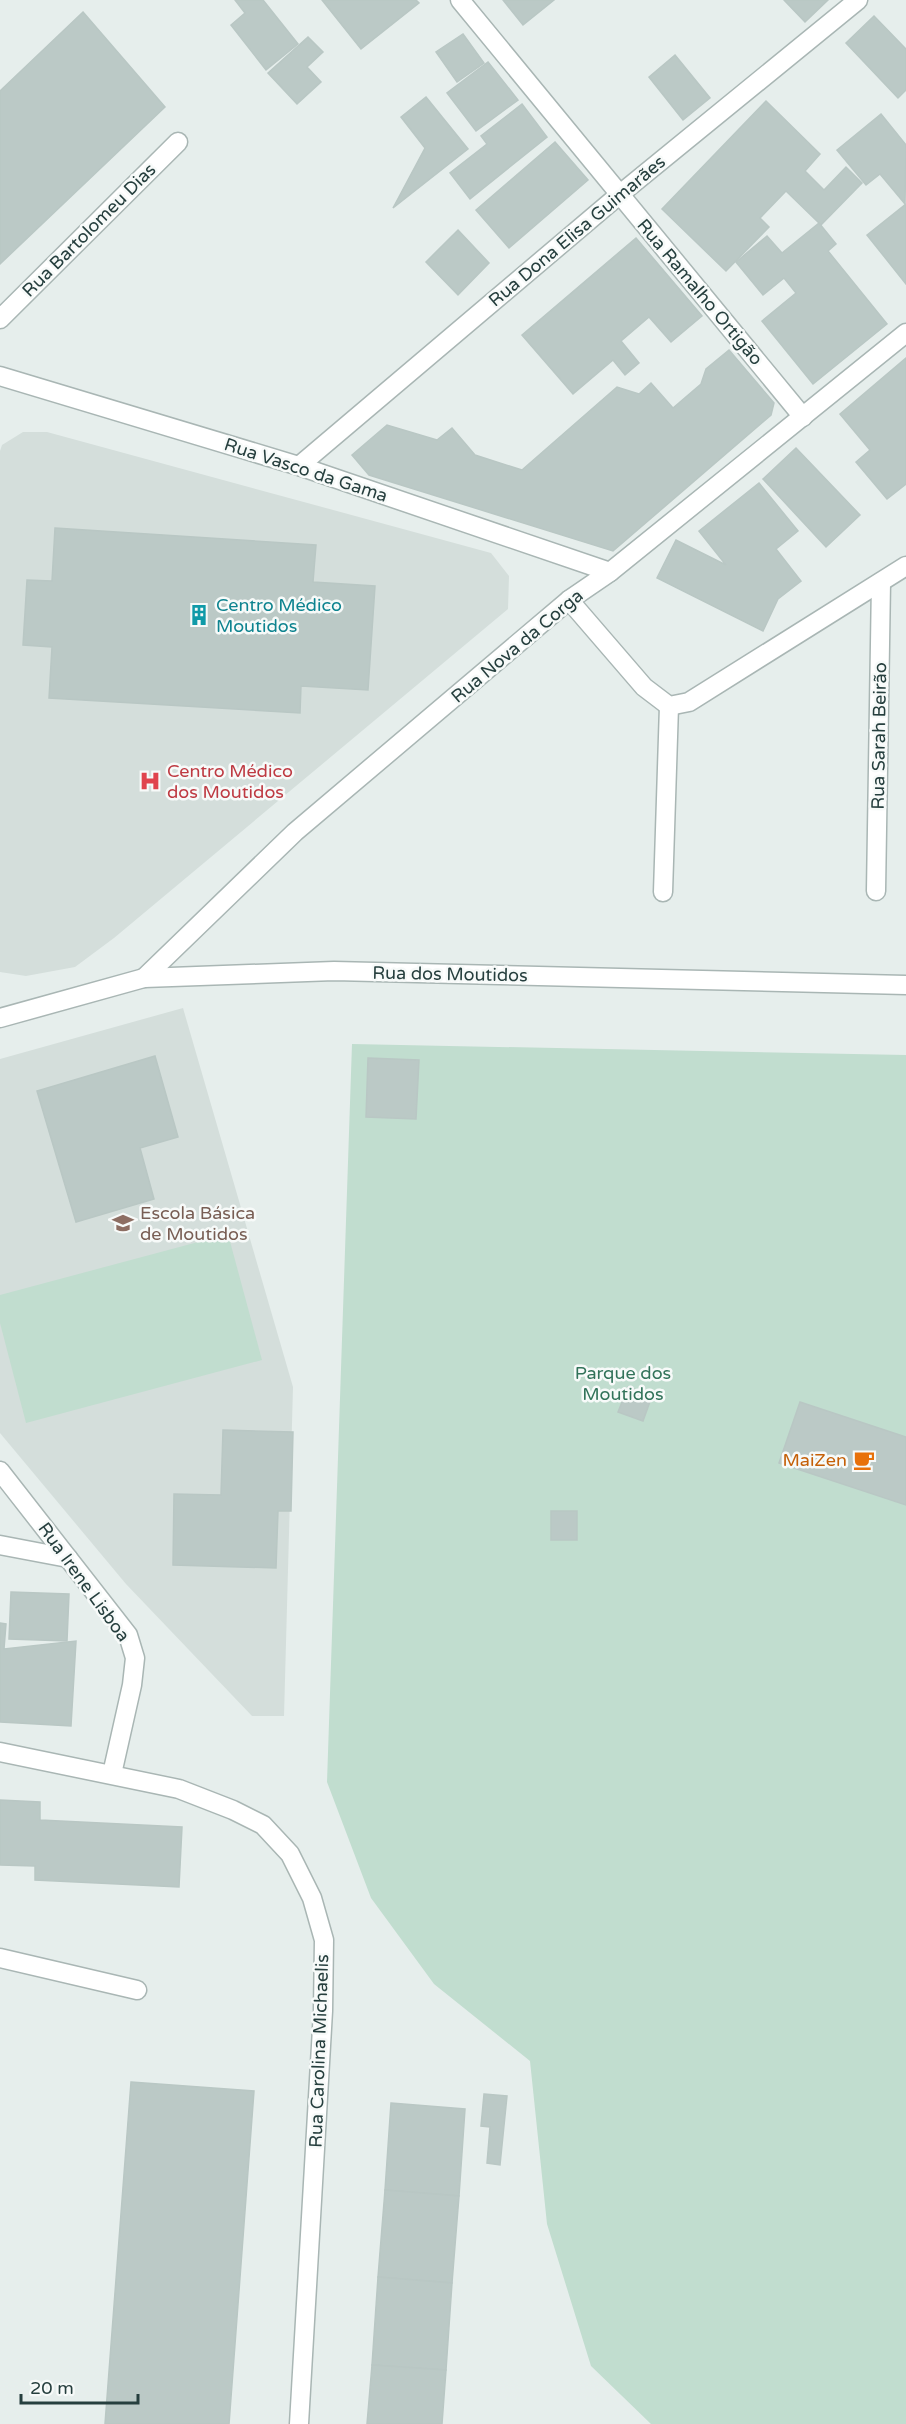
<svg xmlns="http://www.w3.org/2000/svg" width="906" height="2424" font-family="'Varela Round',sans-serif">
<style>
.built{fill:#d4dedb}
.green{fill:#c1ddcf}
.building{fill:#bbc9c6;stroke:#b9c7c4;stroke-width:1.5}
.lines{fill:none;stroke-linecap:round;stroke-linejoin:round}
.street-casing{stroke:#a9b6b4;stroke-width:21}
.street{stroke:#fff;stroke-width:18}
.labels{text-anchor:middle;stroke-width:5;stroke-linejoin:round;paint-order:stroke}
.street-label{font-size:18px;fill:#263f3e;stroke:#f7faf9}
.culture-label{font-size:18px;fill:#0d838f;stroke:#f7faf9;text-anchor:start}
.health-label{font-size:18px;fill:#be3a42;stroke:#f7faf9;text-anchor:start}
.education-label{font-size:18px;fill:#785e54;stroke:#f7faf9;text-anchor:start}
.park-label{font-size:18px;fill:#32735a;stroke:#f7faf9}
.food-label{font-size:18px;fill:#c56008;stroke:#f7faf9;text-anchor:end}
</style>
<rect width="100%" height="100%" fill="#e6eeec"/>
<g class="built">
<path d="M23 432H47L491 553 509 576 508 609 114 938 75 967 26 976 0 972V451L2 445Z"/>
<path d="M183 1008 293 1387 284 1716H252L126 1584 0 1433V1059Z"/>
</g>
<g class="green">
<path d="M352 1044 906 1055V2424H651L591 2366 547 2224 530 2061 434 1984 371 1898 327 1782Z"/>
<path d="M228 1234 262 1360 26 1423 0 1323V1295Z"/>
</g>
<g class="building">
<path d="M235 0H263L298 44 266 70 231 25 245 13Z"/>
<path d="M322 0H416L419 3 361 49Z"/>
<path d="M503 0H554L523 25Z"/>
<path d="M784 0H828L805 22Z"/>
<path d="M83 12 165 107 0 264V91Z"/>
<path d="M874 16 906 49V90L898 98 846 43Z"/>
<path d="M463 34 484 63 457 82 436 52Z"/>
<path d="M308 37 323 52 307 67 321 82 297 104 268 73Z"/>
<path d="M675 55 710 98 683 120 649 77Z"/>
<path d="M488 62 518 100 476 131 447 93Z"/>
<path d="M426 97 468 149 393 208 425 148 401 117Z"/>
<path d="M766 101 820 154 805 171 824 190 846 167 862 183 821 225 786 191 760 218 769 227 726 271 662 209Z"/>
<path d="M522 104 547 137 470 199 450 173 487 144 481 136Z"/>
<path d="M881 114 906 145 905 204 880 174 866 185 837 150Z"/>
<path d="M555 142 588 180 509 248 476 210Z"/>
<path d="M906 204V284L867 235Z"/>
<path d="M819 223 836 244 828 251 887 324 813 384 762 321 796 293 784 278 763 295 736 262 767 236 782 253Z"/>
<path d="M458 230 489 263 458 295 426 262Z"/>
<path d="M636 238 702 316 671 342 649 317 621 341 639 363 625 375 613 360 573 394 522 335Z"/>
<path d="M729 350 774 403 771 415 613 551 369 475 352 455 387 425 437 440 452 428 475 455 522 470 617 387 639 394 651 383 673 408 701 384 706 369Z"/>
<path d="M906 358V484L887 499 856 462 870 450 840 414Z"/>
<path d="M796 448 860 515 826 547 763 479Z"/>
<path d="M759 483 798 531 776 549 801 581 778 599 763 631 657 578 676 540 726 565 699 531Z"/>
<path d="M55 528 316 545 313 582 375 586 368 690 301 686 300 713 49 698 52 647 23 645 27 580 52 581Z"/>
<path d="M155 1056 178 1137 140 1148 154 1199 76 1222 37 1091Z"/>
<path d="M368 1058 419 1060 416 1119 366 1117Z"/>
<path d="M628 1387 652 1396 643 1421 618 1412Z"/>
<path d="M800 1402 906 1437V1505L779 1463Z"/>
<path d="M223 1430 293 1432 291 1511H278L276 1568 173 1565 174 1494 221 1495Z"/>
<rect x="551" y="1511" width="26" height="29"/>
<path d="M11 1592 69 1594 67 1641 9 1639Z"/>
<path d="M0 1623 6 1624 4 1649 76 1641 71 1726 0 1722Z"/>
<path d="M0 1800 40 1802V1820L182 1827 179 1887 35 1880V1866L0 1865Z"/>
<path d="M131 2082 254 2091 229 2424H105Z"/>
<path d="M484 2094 507 2096 500 2165 487 2163 490 2127 481 2126Z"/>
<path d="M391 2103 465 2109 459 2196 385 2190Z"/>
<path d="M385 2190 459 2196 452 2283 378 2277Z"/>
<path d="M378 2277 452 2283 446 2370 372 2365Z"/>
<path d="M372 2365 446 2370 442 2424H367Z"/>
</g>
<g class="lines">
<defs>
<g id="street">
<path d="M460 0 803 417"/>
<path d="M0 319 178 142"/>
<path d="M0 376 299 466 610 572"/>
<path d="M299 466 619 195 858 0"/>
<path d="M569 600 644 687 669 706 689 702 906 566"/>
<path d="M876 891 881 582"/>
<path d="M663 892 669 706"/>
<path d="M144 978 295 832 569 600 610 572 906 333"/>
<path d="M0 1018 144 978 334 971 906 985"/>
<path d="M0 1471 128 1635 135 1658 132 1685 112 1774"/>
<path d="M0 1545 68 1558"/>
<path d="M0 1752 179 1789 233 1810 263 1825 290 1854 312 1898 324 1940 323 2011 299 2424"/>
<path d="M0 1958 137 1990"/>
</g>
</defs>
<use href="#street" class="street-casing"/>
<use href="#street" class="street"/>
</g>
<defs>
<symbol id="building-bare" viewBox="-9 -9 18 18"><path d="M-4-6H4V6H1V3H-1V6H-4ZM-2.5-4.3h1.7v1.8h-1.7ZM.8-4.3h1.7v1.8H.8ZM-2.5-1h1.7V.8h-1.7ZM.8-1h1.7V.8H.8Z" fill="#0f9aa8" stroke="#f7faf9" stroke-width="2.5" paint-order="stroke"/></symbol>
<symbol id="hospital-bare" viewBox="-9 -9 18 18"><path d="M-5-5h3v3.5h4V-5h3V5h-3V1.5h-4V5h-3Z" fill="#e0444e" stroke="#f7faf9" stroke-width="2.5" paint-order="stroke"/></symbol>
<symbol id="school-bare" viewBox="-9 -9 18 18"><path d="M0-5L7-2L0 1L-7-2ZM-4 1L0 2.5L4 1V4Q0 6-4 4Z" fill="#8d6e63" stroke="#f7faf9" stroke-width="2.5" paint-order="stroke"/></symbol>
<symbol id="cafe-bare" viewBox="-9 -9 18 18"><path d="M-5.5-4.5H6V0H3Q3 3.5 0 3.5H-2.5Q-5.5 3.5-5.5 0ZM3-3.2v2h1.7v-2ZM-6 4.5H4V6H-6Z" fill="#e8710a" stroke="#f7faf9" stroke-width="2.5" paint-order="stroke"/></symbol>
</defs>
<g fill-rule="evenodd">
<use href="#building-bare" x="184" y="600" width="30" height="30"/>
<use href="#hospital-bare" x="135" y="766" width="30" height="30"/>
<use href="#school-bare" x="108" y="1208" width="30" height="30"/>
<use href="#cafe-bare" x="849" y="1445" width="30" height="30"/>
</g>
<g class="labels">
<g class="street-label">
<text transform="translate(89 230) rotate(-45)" y="6">Rua Bartolomeu Dias</text>
<text transform="translate(577 231) rotate(-40)" y="6">Rua Dona Elisa Guimarães</text>
<text transform="translate(700 292) rotate(50)" y="6">Rua Ramalho Ortigão</text>
<text transform="translate(306 470) rotate(18)" y="6">Rua Vasco da Gama</text>
<text transform="translate(517 646) rotate(-40)" y="6">Rua Nova da Corga</text>
<text transform="translate(879 736) rotate(-89)" y="6">Rua Sarah Beirão</text>
<text transform="translate(450 974) rotate(1)" y="6">Rua dos Moutidos</text>
<text transform="translate(84 1582) rotate(54)" y="6">Rua Irene Lisboa</text>
<text transform="translate(319 2051) rotate(-88)" y="6">Rua Carolina Michaelis</text>
</g>
<g class="culture-label">
<text x="216" y="611">Centro Médico<tspan x="216" dy="21">Moutidos</tspan></text>
</g>
<g class="health-label">
<text x="167" y="777">Centro Médico<tspan x="167" dy="21">dos Moutidos</tspan></text>
</g>
<g class="education-label">
<text x="140" y="1219">Escola Básica<tspan x="140" dy="21">de Moutidos</tspan></text>
</g>
<g class="park-label">
<text x="623" y="1379">Parque dos<tspan x="623" dy="21">Moutidos</tspan></text>
</g>
<g class="food-label">
<text x="847" y="1466">MaiZen</text>
</g>
</g>
<path d="M21 2394v9h117v-9" fill="none" stroke="#263f3e" stroke-width="3"/>
<text x="30" y="2394" font-size="18" fill="#263f3e" stroke="#f7faf9" stroke-width="4.5" paint-order="stroke">20 m</text>
</svg>
